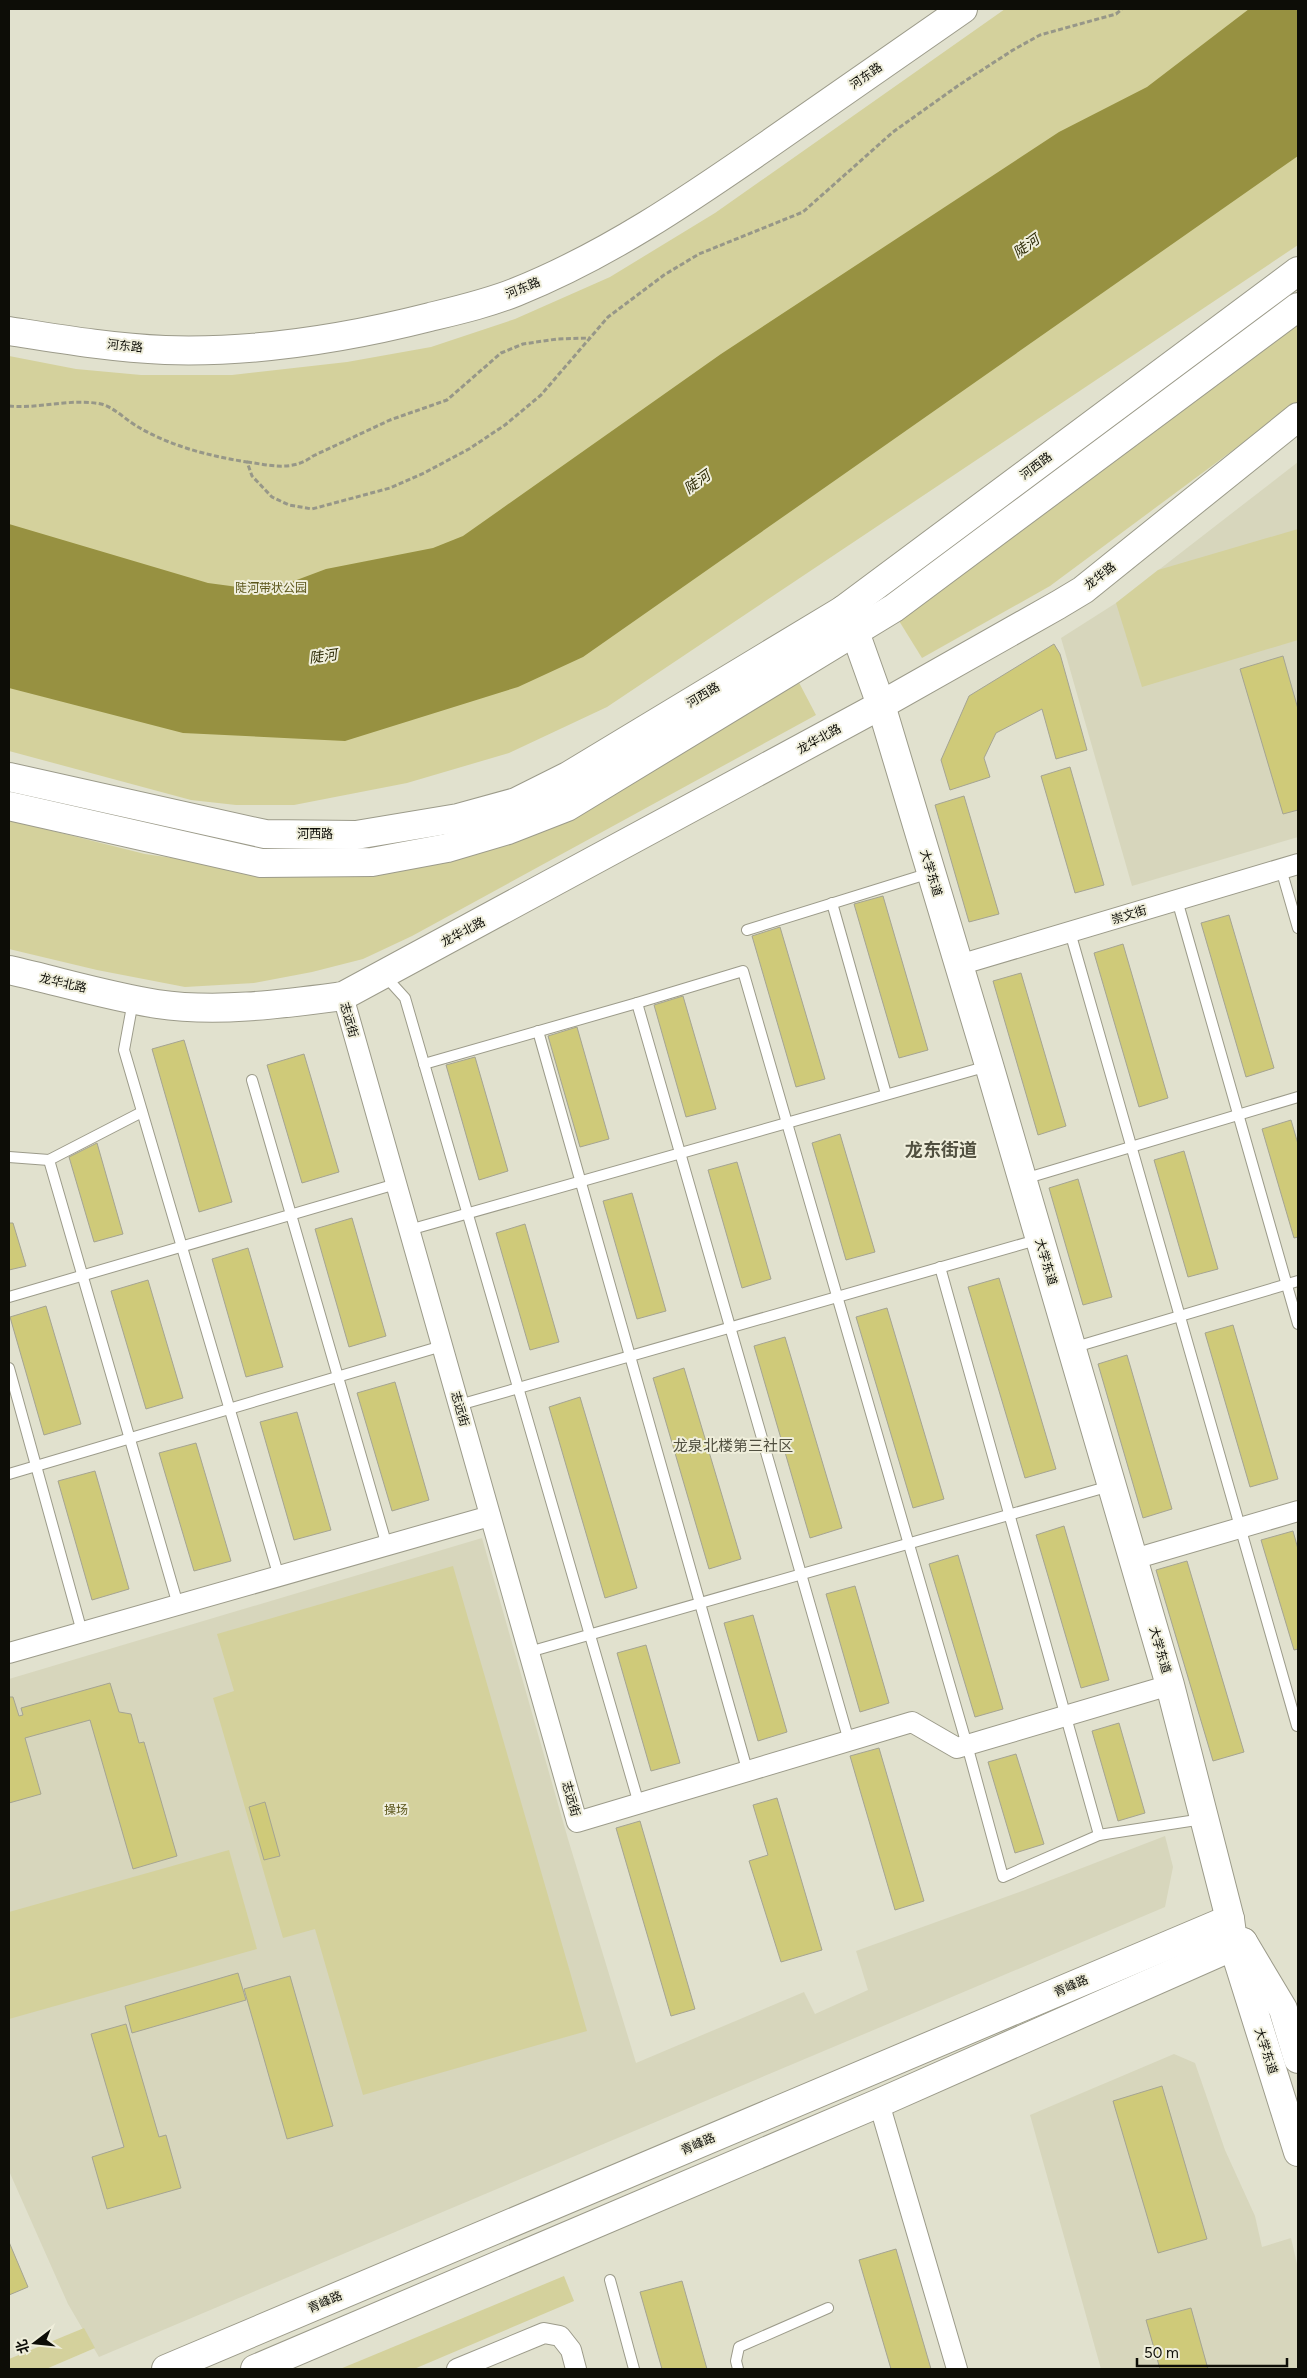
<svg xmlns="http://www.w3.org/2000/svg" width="1307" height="2378" font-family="Figtree,'Noto Sans SC',sans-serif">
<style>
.built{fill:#d7d6bc}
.green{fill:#d4d19c}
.water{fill:#979141}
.building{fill:#cfca79;stroke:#a5a492}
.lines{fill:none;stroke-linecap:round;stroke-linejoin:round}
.lane-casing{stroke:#9c9b8a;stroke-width:12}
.street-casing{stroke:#9c9b8a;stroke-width:22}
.secondary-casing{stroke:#9c9b8a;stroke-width:30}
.primary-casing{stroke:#9c9b8a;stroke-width:30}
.path{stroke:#979788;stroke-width:3;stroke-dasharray:5 2.5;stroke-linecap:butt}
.lane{stroke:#fff;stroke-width:10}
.street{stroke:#fff;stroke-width:20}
.secondary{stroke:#fff;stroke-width:28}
.primary{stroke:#fff;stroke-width:28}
.labels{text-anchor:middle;stroke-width:4;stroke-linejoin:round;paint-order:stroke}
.street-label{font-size:12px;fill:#0d0d07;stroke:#efeedb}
.park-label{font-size:12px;fill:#5b561b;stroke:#efeedb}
.water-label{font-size:14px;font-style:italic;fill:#2d2a06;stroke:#efeedb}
.quarter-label{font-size:15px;fill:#515040;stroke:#efeedb}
.district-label{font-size:18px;font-weight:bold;fill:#515040;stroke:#efeedb}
</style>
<rect width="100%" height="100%" fill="#e1e1ce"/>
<g class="built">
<path d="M1298 462V837L1132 886 1061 638 1116 603Z"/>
<path d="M482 1538 568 1839 636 2063 804 1992 815 2014 868 1990 856 1951 1025 1890 1165 1836 1173 1867 1165 1907 99 2357 68 2304 9 2171V1679Z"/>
<path d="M1174 2054 1195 2063 1225 2150 1255 2216 1262 2247 1291 2238 1298 2268V2369H1101L1030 2115Z"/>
</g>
<g class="green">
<path d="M1005 9H1298V245L607 707 509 753 407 783 294 805H236L191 800 9 751V356L76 369 141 375H232L347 362 431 347 515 319 610 277 715 213Z"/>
<path d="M1298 325V402L1050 586 922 658 896 616 897 602Z"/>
<path d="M1298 529V640L1142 687 1116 603 1158 570Z"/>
<path d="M795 675 816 715 412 936 363 959 312 972 254 983 185 987 97 970 9 949V820L145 854 207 863 449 857Z"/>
<path d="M453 1566 587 2031 363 2095 315 1929 283 1938 213 1698 234 1691 217 1634Z"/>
<path d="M229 1850 257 1949 9 2019V1912Z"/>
<path d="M564 2276 574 2301 414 2369H340Z"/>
<path d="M84 2328 95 2348 46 2369H9V2359Z"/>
</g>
<path class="water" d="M1249 9H1298V156L583 657 518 687 345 741 183 733 9 688V524L208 583 253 589 294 581 326 569 433 548 463 536 721 354 1059 132 1147 87Z"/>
<g class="building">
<path d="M1054 644 1060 654 1087 750 1056 759 1042 709 996 733 984 758 990 777 950 790 941 760 969 696Z"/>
<path d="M1283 656 1298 709V810L1283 814 1240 669Z"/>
<path d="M1070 767 1104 885 1075 893 1041 776Z"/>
<path d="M964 796 999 914 969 922 935 805Z"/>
<path d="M883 896 928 1050 899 1058 854 904Z"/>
<path d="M1229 915 1274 1068 1246 1077 1201 923Z"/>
<path d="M780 927 825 1079 796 1087 752 936Z"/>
<path d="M1123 944 1168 1098 1139 1107 1094 953Z"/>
<path d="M1021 973 1066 1126 1038 1135 993 981Z"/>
<path d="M683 996 716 1109 686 1117 654 1005Z"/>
<path d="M577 1027 609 1139 580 1147 548 1036Z"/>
<path d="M184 1040 232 1202 199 1212 152 1049Z"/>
<path d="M304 1054 339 1172 302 1183 267 1065Z"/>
<path d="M475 1057 508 1171 479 1180 446 1065Z"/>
<path d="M1291 1120 1298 1144V1237L1294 1238 1262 1129Z"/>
<path d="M840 1134 875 1252 846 1260 812 1143Z"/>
<path d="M97 1143 123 1234 94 1242 69 1157Z"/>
<path d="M1184 1151 1218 1269 1188 1277 1154 1160Z"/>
<path d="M737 1162 771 1279 742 1288 708 1170Z"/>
<path d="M1078 1179 1112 1297 1083 1305 1049 1188Z"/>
<path d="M632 1193 666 1311 637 1319 603 1201Z"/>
<path d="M352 1218 386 1336 349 1347 315 1229Z"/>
<path d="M9 1223H13L26 1266 9 1270Z"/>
<path d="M525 1224 559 1342 530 1350 496 1233Z"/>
<path d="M248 1248 283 1367 246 1377 212 1259Z"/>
<path d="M999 1278 1056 1469 1025 1478 968 1287Z"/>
<path d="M148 1280 183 1398 146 1409 111 1291Z"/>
<path d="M46 1306 81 1424 44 1435 10 1317Z"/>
<path d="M887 1308 944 1499 913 1508 856 1317Z"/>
<path d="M1233 1325 1278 1479 1250 1487 1205 1333Z"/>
<path d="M785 1337 842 1528 810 1538 754 1346Z"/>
<path d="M1127 1355 1172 1509 1143 1518 1098 1364Z"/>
<path d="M684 1368 741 1559 709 1569 653 1378Z"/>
<path d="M395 1382 429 1500 392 1511 357 1393Z"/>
<path d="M580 1397 637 1588 605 1598 549 1407Z"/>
<path d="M297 1412 331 1530 294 1540 260 1422Z"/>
<path d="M196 1443 231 1561 194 1571 159 1453Z"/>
<path d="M95 1471 129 1589 92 1600 58 1481Z"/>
<path d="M1064 1526 1109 1680 1081 1688 1036 1535Z"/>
<path d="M1293 1531 1298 1549V1649L1294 1650 1261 1540Z"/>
<path d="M958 1555 1003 1709 975 1717 929 1564Z"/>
<path d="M1187 1561 1244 1752 1213 1761 1156 1570Z"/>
<path d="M855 1586 889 1703 860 1712 826 1594Z"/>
<path d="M753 1615 787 1732 758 1741 724 1623Z"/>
<path d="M646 1645 680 1763 651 1771 617 1653Z"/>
<path d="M110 1683 119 1712 131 1714 139 1743 144 1742 177 1856 133 1869 90 1720 25 1738 41 1794 9 1803V1697H13L19 1716 23 1715 21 1708Z"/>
<path d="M1119 1723 1145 1813 1118 1821 1092 1731Z"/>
<path d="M879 1748 924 1901 895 1910 850 1756Z"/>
<path d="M1016 1754 1044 1844 1015 1853 988 1762Z"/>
<path d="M777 1798 822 1950 781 1962 749 1861 768 1855 753 1805Z"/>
<path d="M265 1802 280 1856 264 1860 249 1807Z"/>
<path d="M640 1821 695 2009 671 2016 616 1828Z"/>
<path d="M238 1973 246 2000 132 2033 125 2006Z"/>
<path d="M290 1976 333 2126 287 2139 244 1989Z"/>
<path d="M126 2024 159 2137 166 2135 181 2188 107 2209 92 2157 124 2147 91 2034Z"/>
<path d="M1162 2086 1207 2239 1158 2253 1113 2101Z"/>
<path d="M9 2242 28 2287 9 2295Z"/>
<path d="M896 2249 931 2369H891L859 2260Z"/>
<path d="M682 2281 707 2369H662L640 2292Z"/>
<path d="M1191 2308 1208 2369H1160L1146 2320Z"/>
</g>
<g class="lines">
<defs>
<g id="lane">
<path d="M1281 869 1298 928"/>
<path d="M1177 900 1298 1324"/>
<path d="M832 903 886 1094"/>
<path d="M747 930 930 873"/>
<path d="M1070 932 1297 1726"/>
<path d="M385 976 405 998 639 1804"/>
<path d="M133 1001 124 1050 279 1577"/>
<path d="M637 1003 743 971 967 1745 1003 1877 1099 1835 1203 1819"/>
<path d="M538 1031 748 1773"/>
<path d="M424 1064 637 1003 849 1741"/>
<path d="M252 1080 387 1546"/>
<path d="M9 1157 49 1160 142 1112"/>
<path d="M49 1160 178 1605"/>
<path d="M1024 1179 1298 1097"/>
<path d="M409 1230 988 1066"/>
<path d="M940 1267 1099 1835"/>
<path d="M9 1297 396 1184"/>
<path d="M1072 1348 1298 1281"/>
<path d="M9 1368 82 1632"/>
<path d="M459 1405 1040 1239"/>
<path d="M9 1474 442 1346"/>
<path d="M529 1652 1110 1486"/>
<path d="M610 2280 634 2369"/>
<path d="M738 2369 736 2361 739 2347 828 2308"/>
</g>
<g id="street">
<path d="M959 965 1298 864"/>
<path d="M343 996 577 1822 912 1722 957 1748 1170 1685"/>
<path d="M1134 1559 1298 1511"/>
<path d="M9 1653 490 1516"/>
<path d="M879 2103 957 2369"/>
<path d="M457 2369 544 2333 560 2336 571 2350 576 2369"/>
</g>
<g id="secondary">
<path d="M9 331C60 339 113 348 165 350 252 353 347 338 430 317 459 310 489 303 516 292 608 255 688 200 769 144 833 99 898 54 963 9"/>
<path d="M843 610 855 632 881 705 989 1065 1170 1685 1230 1919 1234 1948 1298 2152"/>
<path d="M9 777 265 834 356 835 458 818 516 802 568 776 843 610 1298 271"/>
<path d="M9 806 261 863 372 862 447 848 508 830 567 807 894 608 1298 307"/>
<path d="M9 970C58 981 107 996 157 1004 218 1013 282 1004 343 996L881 705 1058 605 1083 590 1298 417"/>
<path d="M1243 1942 1283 2009 1298 2059"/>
</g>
<g id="primary">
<path d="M166 2369 1230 1919"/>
<path d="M255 2369 879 2103 1243 1942"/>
</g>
</defs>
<use href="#lane" class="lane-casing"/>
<use href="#street" class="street-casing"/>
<use href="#secondary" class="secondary-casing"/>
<use href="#primary" class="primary-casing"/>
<g class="path">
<path d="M9 406C39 409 71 398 101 404 114 407 128 422 140 428 173 447 210 456 247 462L252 476 272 497 289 505 312 509 390 488 424 473 469 449 505 425 541 395 608 317 664 275 699 254 803 212 893 132 959 85 1013 50 1040 35 1116 14 1122 9"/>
<path d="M247 462C270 465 292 472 313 456L390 420 447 400 501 353 523 344 557 339 590 338"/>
</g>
<use href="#lane" class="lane"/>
<use href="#street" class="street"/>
<use href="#secondary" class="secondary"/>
<use href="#primary" class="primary"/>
</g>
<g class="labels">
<g class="street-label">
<text transform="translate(866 76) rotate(-35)" y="4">河东路</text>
<text transform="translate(523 288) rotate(-22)" y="4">河东路</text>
<text transform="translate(125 346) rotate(6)" y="4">河东路</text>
<text transform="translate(1036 466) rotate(-37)" y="4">河西路</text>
<text transform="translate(1100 576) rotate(-38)" y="4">龙华路</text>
<text transform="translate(703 695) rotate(-31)" y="4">河西路</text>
<text transform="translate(819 739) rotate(-29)" y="4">龙华北路</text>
<text x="315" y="838">河西路</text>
<text transform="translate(931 873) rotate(73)" y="4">大学东道</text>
<text transform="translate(1129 915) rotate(-17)" y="4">崇文街</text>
<text transform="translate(463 932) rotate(-28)" y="4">龙华北路</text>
<text transform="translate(63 983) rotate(13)" y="4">龙华北路</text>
<text transform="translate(349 1020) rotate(74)" y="4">志远街</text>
<text transform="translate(1046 1262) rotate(73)" y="4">大学东道</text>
<text transform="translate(460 1409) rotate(74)" y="4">志远街</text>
<text transform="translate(1160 1650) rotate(74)" y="4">大学东道</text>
<text transform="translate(571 1799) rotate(74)" y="4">志远街</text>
<text transform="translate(1071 1986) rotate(-23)" y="4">青峰路</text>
<text transform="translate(1266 2051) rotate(72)" y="4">大学东道</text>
<text transform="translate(698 2144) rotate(-23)" y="4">青峰路</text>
<text transform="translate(325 2302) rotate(-23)" y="4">青峰路</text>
</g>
<g class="park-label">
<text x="271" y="592">陡河带状公园</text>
<text x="396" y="1814">操场</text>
</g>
<g class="water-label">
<text transform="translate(1026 246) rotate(-36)" y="5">陡河</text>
<text transform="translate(697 482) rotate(-36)" y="5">陡河</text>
<text transform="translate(323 656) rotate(-8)" y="5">陡河</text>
</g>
<g class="quarter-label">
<text x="733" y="1451">龙泉北楼第三社区</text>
</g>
<g class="district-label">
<text x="941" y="1156">龙东街道</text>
</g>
</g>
<rect width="1307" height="2378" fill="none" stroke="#0d0d07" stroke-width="20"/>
<g transform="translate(35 2343) rotate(254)" stroke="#efeedb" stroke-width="4" paint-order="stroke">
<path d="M0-4L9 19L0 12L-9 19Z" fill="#0d0d07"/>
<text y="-8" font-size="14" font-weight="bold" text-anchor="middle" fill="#0d0d07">北</text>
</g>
<path d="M1137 2358v8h150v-8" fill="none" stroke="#0d0d07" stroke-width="2.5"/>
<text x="1144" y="2358" font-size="15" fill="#0d0d07" stroke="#efeedb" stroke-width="4" paint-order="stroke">50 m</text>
</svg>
